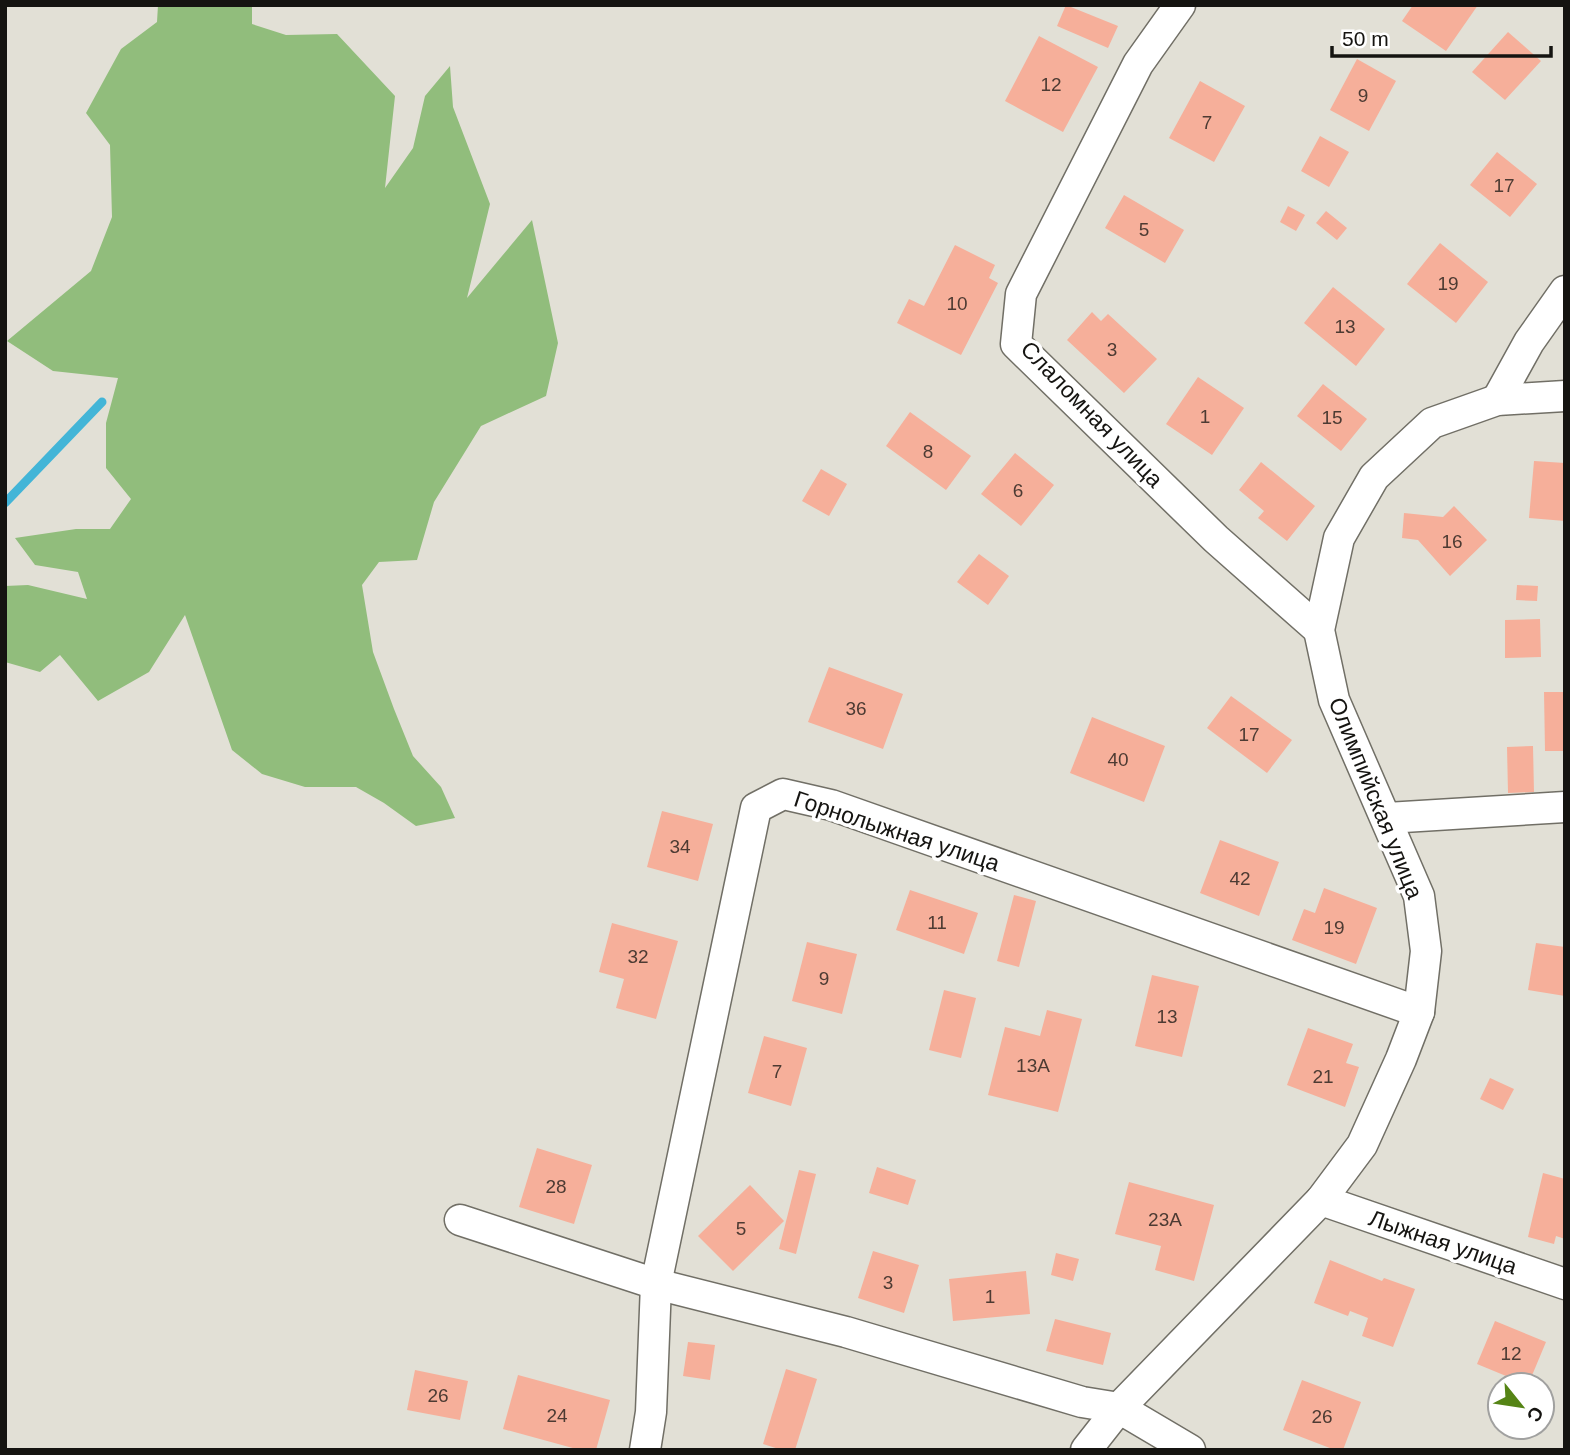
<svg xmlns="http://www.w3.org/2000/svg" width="1570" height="1455" font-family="Helvetica,sans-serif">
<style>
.green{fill:#91bd7c}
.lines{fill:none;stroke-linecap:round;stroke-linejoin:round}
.stream{stroke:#43b5d7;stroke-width:9}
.building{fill:#f6af9a}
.minor-casing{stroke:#716f66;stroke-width:33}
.minor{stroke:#fff;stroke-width:30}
.labels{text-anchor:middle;stroke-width:7;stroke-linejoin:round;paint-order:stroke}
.number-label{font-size:19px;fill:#4d3b33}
.street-label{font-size:23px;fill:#151411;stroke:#fff}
</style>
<rect width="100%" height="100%" fill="#e2e0d6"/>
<path class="green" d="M158 5H252V24L286 35 337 34 395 96 385 188 413 148 425 96 450 66 453 107 490 204 467 298 532 220 558 343 546 396 481 426 434 502 417 560 379 562 362 585 373 652 394 709 413 756 441 787 455 818 416 826 384 803 356 787H305L262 774 232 750 185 615 149 672 98 701 60 655 40 672 5 662V586L28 585 87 599 78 572 35 565 15 538 76 529H110L131 499 106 468V423L118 378 53 371 7 341 91 271 112 217 110 145 86 113 121 49 157 22Z"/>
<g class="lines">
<path class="stream" d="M5 503 102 402"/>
</g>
<g class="building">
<path d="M1066 5 1118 26 1108 48 1057 26Z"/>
<path d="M1413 5H1478L1446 51 1402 21Z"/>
<path d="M1508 32 1541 61 1505 100 1472 72Z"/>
<path d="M1039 36 1098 67 1063 132 1005 101Z"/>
<path d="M1357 59 1396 81 1369 131 1330 110Z"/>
<path d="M1200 81 1245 106 1214 162 1169 138Z"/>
<path d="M1320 136 1349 152 1329 187 1301 171Z"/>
<path d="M1497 152 1537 184 1510 217 1470 185Z"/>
<path d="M1124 195 1184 230 1165 263 1105 228Z"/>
<path d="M1288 206 1305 215 1296 231 1280 222Z"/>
<path d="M1326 211 1347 228 1337 240 1316 223Z"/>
<path d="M1440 243 1488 282 1456 323 1407 284Z"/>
<path d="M955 245 995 265 989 278 998 283 961 355 897 323 909 299 924 306Z"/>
<path d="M1333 287 1385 329 1356 366 1304 323Z"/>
<path d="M1092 312 1101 321 1108 314 1157 359 1124 393 1067 340Z"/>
<path d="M1198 377 1244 408 1212 455 1166 424Z"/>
<path d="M1323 384 1367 419 1341 451 1297 416Z"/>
<path d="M910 412 971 456 946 490 886 446Z"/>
<path d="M1015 453 1054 485 1021 526 981 494Z"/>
<path d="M1534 461 1565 463V521L1529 518Z"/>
<path d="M1261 462 1315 506 1287 541 1258 518 1264 511 1239 490Z"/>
<path d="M821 469 847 484 829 516 802 501Z"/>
<path d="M1454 506 1487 540 1450 576 1418 540 1402 538 1404 513 1443 517Z"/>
<path d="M979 554 1009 576 988 605 957 582Z"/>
<path d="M1517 585 1538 586 1537 601 1516 600Z"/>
<path d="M1540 619 1541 657 1505 658V620Z"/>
<path d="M829 667 903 694 883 749 808 722Z"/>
<path d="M1544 692H1565V751H1545Z"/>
<path d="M1231 696 1292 740 1267 773 1207 728Z"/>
<path d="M1092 717 1165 746 1144 802 1070 773Z"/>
<path d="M1533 746 1534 792 1508 793 1507 747Z"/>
<path d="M662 811 713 824 698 881 647 867Z"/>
<path d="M1220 840 1279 862 1259 916 1200 893Z"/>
<path d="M1324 888 1377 908 1356 964 1292 940 1304 909 1315 913Z"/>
<path d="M910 890 978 913 964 954 896 930Z"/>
<path d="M1014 895 1036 901 1019 967 997 961Z"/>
<path d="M612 923 678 941 656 1019 616 1008 624 979 599 972Z"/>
<path d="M807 942 857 954 842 1014 792 1001Z"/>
<path d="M1536 943 1565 947V996L1528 990Z"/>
<path d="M1152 975 1199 986 1182 1057 1135 1046Z"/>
<path d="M944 990 976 998 961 1058 929 1050Z"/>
<path d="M1047 1010 1082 1019 1058 1112 988 1095 1005 1027 1040 1036Z"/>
<path d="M1308 1028 1353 1044 1346 1063 1359 1067 1345 1107 1287 1085Z"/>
<path d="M764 1036 807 1048 791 1106 748 1093Z"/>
<path d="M1490 1078 1514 1089 1503 1110 1480 1099Z"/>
<path d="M537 1148 592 1165 574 1224 519 1207Z"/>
<path d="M877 1167 916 1180 908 1205 869 1193Z"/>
<path d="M799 1170 816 1174 796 1254 779 1249Z"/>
<path d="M1543 1173 1565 1179V1239L1556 1236 1554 1244 1528 1237Z"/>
<path d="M1129 1182 1214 1205 1194 1281 1155 1270 1161 1246 1115 1234Z"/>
<path d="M750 1185 784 1221 733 1271 698 1236Z"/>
<path d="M873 1251 919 1265 904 1313 858 1298Z"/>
<path d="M1056 1253 1079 1259 1073 1281 1051 1275Z"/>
<path d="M1330 1260 1382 1281 1384 1278 1415 1289 1393 1347 1362 1336 1368 1318 1350 1311 1348 1316 1314 1303Z"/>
<path d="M1026 1271 1030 1314 953 1321 949 1279Z"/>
<path d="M1055 1319 1111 1333 1103 1365 1046 1351Z"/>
<path d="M1495 1321 1546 1342 1528 1385 1477 1364Z"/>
<path d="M688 1342 715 1345 710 1380 683 1376Z"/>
<path d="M786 1369 817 1379 795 1450H782L763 1444Z"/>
<path d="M415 1370 468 1381 460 1420 407 1410Z"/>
<path d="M518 1375 610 1400 596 1450H580L503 1429Z"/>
<path d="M1302 1380 1361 1402 1343 1450H1335L1283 1430Z"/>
</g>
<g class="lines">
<defs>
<g id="minor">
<path d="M1180 5 1138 64 1021 294 1016 344 1216 539 1319 630"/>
<path d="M1497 400 1529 342 1565 291"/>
<path d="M1387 818 1565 807"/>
<path d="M1321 1200 1565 1284"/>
<path d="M460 1220 656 1284 846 1332 1082 1402 1119 1408 1190 1450"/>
<path d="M645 1450 651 1412 656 1284 756 808 783 794 831 805 1419 1012"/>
<path d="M1086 1450 1119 1408 1321 1200 1362 1145 1401 1059 1419 1012 1426 951 1419 896 1334 700 1319 630 1339 538 1374 477 1432 423 1497 400 1565 396"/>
</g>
</defs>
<use href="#minor" class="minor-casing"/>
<use href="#minor" class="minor"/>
</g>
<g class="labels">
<g class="number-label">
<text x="1051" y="91">12</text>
<text x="1363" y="102">9</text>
<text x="1207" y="129">7</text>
<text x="1504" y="192">17</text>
<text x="1144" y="236">5</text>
<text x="1448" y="290">19</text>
<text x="957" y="310">10</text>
<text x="1345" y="333">13</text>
<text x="1112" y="356">3</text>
<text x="1205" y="423">1</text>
<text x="1332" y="424">15</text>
<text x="928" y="458">8</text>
<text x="1018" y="497">6</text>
<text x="1452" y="548">16</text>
<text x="856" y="715">36</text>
<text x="1249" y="741">17</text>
<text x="1118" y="766">40</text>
<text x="680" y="853">34</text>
<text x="1240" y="885">42</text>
<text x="937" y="929">11</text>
<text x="1334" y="934">19</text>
<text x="638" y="963">32</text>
<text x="824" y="985">9</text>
<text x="1167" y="1023">13</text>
<text x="1033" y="1072">13А</text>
<text x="777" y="1078">7</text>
<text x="1323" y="1083">21</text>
<text x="556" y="1193">28</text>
<text x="1165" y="1226">23А</text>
<text x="741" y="1235">5</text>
<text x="888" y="1289">3</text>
<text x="990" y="1303">1</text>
<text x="1511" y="1360">12</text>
<text x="438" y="1402">26</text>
<text x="557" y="1422">24</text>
<text x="1322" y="1423">26</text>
</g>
<g class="street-label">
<text transform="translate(1092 414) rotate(46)" y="8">Слаломная улица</text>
<text transform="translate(1376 798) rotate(68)" y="8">Олимпийская улица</text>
<text transform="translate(897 831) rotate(18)" y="8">Горнолыжная улица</text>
<text transform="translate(1443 1242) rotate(19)" y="8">Лыжная улица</text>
</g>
</g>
<rect width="1570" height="1455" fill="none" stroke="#151411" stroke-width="14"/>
<g transform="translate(1521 1406) rotate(120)"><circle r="33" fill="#ffffff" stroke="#a1a1a0" stroke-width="2"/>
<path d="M0-5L12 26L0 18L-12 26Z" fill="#558415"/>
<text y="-10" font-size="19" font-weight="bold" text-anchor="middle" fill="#151411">С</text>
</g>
<path d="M1332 46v10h219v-10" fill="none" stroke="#151411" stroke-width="3.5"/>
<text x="1342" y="46" font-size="21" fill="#151411" stroke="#ffffff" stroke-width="5" paint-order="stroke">50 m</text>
</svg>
